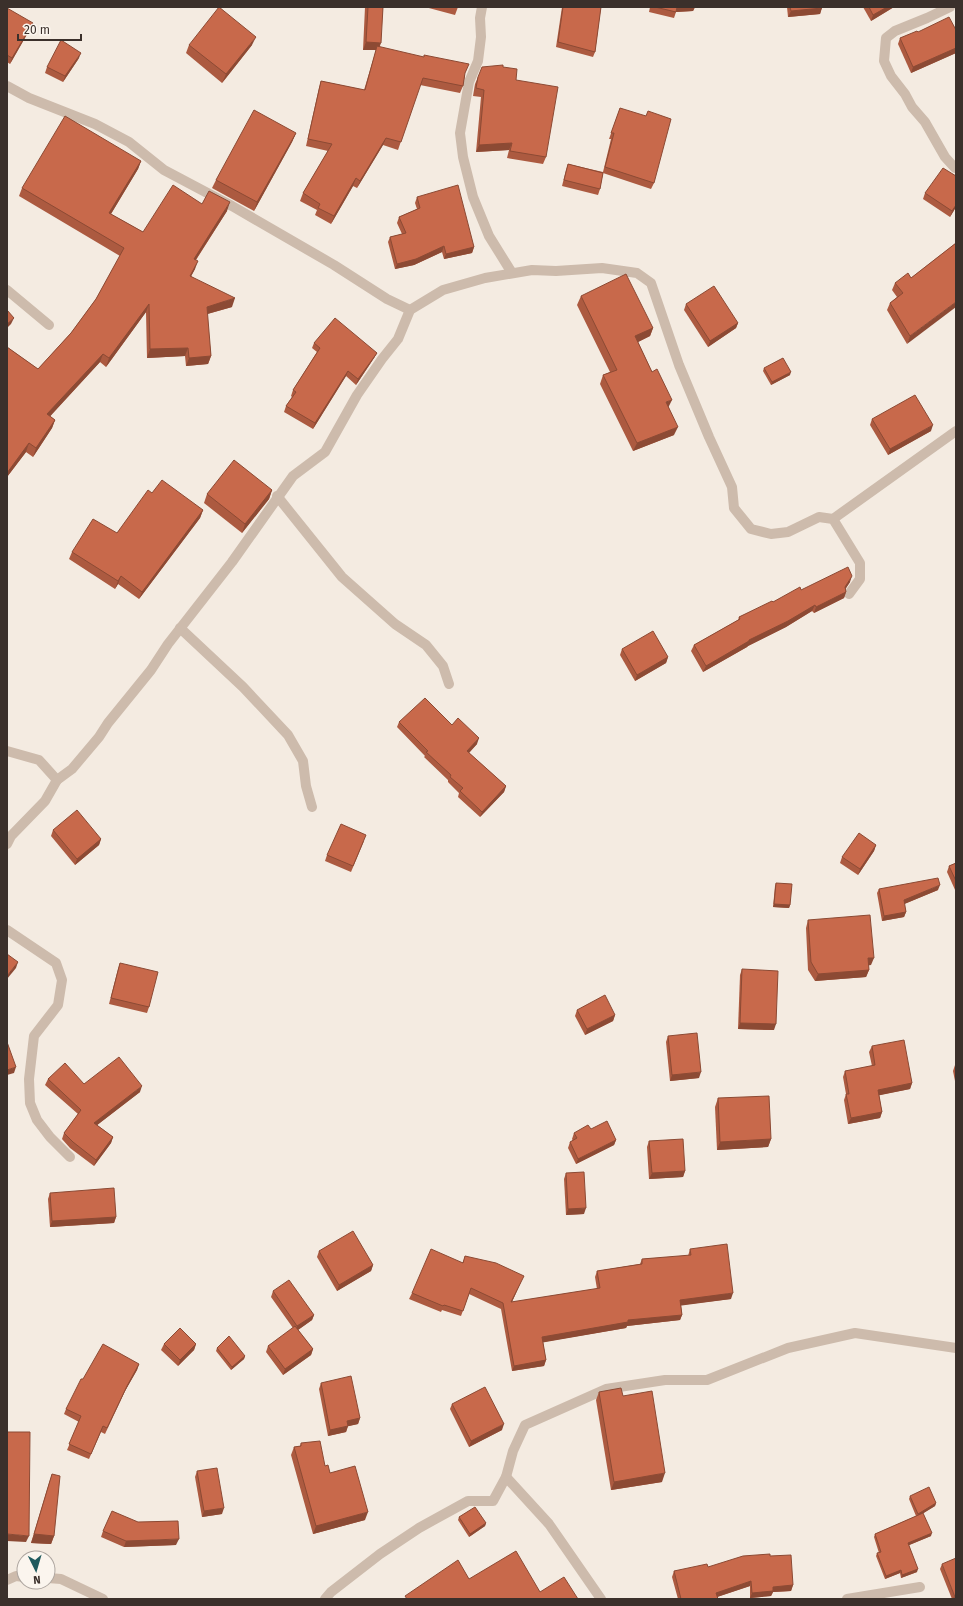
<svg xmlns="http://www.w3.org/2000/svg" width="963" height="1606" font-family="'Fira Sans',sans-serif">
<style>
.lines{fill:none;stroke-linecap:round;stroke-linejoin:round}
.minor{stroke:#cdbbac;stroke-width:10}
.wall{fill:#ac5a40}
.shaded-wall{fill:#8c4a34}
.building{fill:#c8694b;stroke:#8c4a34}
</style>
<rect width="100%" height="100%" fill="#f4ebe1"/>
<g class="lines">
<g class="minor">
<path d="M482 7 480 18 481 37 478 61 469 82 460 133 463 157 473 197 489 236 512 273"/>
<path d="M950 7 927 18 895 31 886 38 884 61 891 76 905 94 912 107 925 122 945 157 955 168"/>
<path d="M7 86 29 98 95 124 129 142 164 170 232 206 334 265 387 299 410 310"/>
<path d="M7 290 49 325"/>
<path d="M277 496 342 577 395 624 426 645 443 666 449 684"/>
<path d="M833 519 956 431"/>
<path d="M180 628 243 687 288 735 303 761 306 786 312 807"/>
<path d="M7 751 39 760 57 780 45 801 11 836 7 844"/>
<path d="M57 780 72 769 99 737 108 723 151 670 168 644 232 562 293 476 325 452 357 395 382 359 398 339 410 310 443 290 485 278 532 270 556 271 602 268 637 273 651 283 679 365 709 437 732 487 734 508 751 529 771 534 788 532 819 517 833 519 860 563V579L849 594"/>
<path d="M7 930 56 963 62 980 58 1005 34 1036 29 1079 30 1103 37 1120 50 1137 70 1157"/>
<path d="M506 1477 549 1524 601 1599"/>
<path d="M48 1578 61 1579 103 1599"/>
<path d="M7 1580 16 1576 24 1577"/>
<path d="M325 1599 331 1592 380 1554 419 1528 468 1501H493L506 1477 513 1451 525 1425 606 1389 665 1380H707L788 1348 855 1333 956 1348"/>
<path d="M847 1599 920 1587"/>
</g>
</g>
<g class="wall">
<path d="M365 7H383L379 47 465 75 463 86 460 93 420 85 398 150 383 145 357 188 353 186 331 224 315 215 317 210 300 201 303 193 328 151 306 146 319 88 321 81 364 90 376 50H363Z"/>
<path d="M425 7H458L455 15Z"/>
<path d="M562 7H601L595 52 593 57 556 47Z"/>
<path d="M650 7H695L693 11 676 12 674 18 649 12Z"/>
<path d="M787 7H822L820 14 788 17Z"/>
<path d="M863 7H894L871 21Z"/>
<path d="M7 8 30 29 10 64 7 62Z"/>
<path d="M956 30V53L911 73 898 44 900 38 918 32Z"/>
<path d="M189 45H252L222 83 186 53Z"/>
<path d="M79 58 63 82 45 73 47 67Z"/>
<path d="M503 67 516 80 546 157 543 164 507 158 509 150 476 152 481 97 473 96 475 84 478 77Z"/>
<path d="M620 108 654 183 651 189 603 173 600 189 598 195 562 186 566 170 568 164 603 172 611 139H609Z"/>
<path d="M296 133 292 142 254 211 212 188 216 180Z"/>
<path d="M141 161 138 169 111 214 143 232 202 204 227 211 196 260 195 269 191 276 232 307 207 314 211 356 208 364 186 366 185 356 147 358 146 312 106 367 100 362 50 416 55 420 52 428 33 457 26 452 7 477V347L38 369 71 333 96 299 120 256 19 196 22 188Z"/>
<path d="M925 193 956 207 950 217 923 199Z"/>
<path d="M417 197 474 247 472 253 444 259 442 252 414 265 395 269 388 242 390 237 402 234 397 223 399 217 417 209 415 203Z"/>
<path d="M956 243 907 344 887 310 890 303 897 297 892 290 895 283 911 278Z"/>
<path d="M581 296 653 328 650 336 638 342 669 408 674 435 633 451 600 384 603 375 610 372 577 305Z"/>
<path d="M686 304 738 323 736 328 708 347 684 310Z"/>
<path d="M314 343 377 353 374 358 356 385 346 376 313 429 284 412 286 406 292 397 291 396 293 390 317 352 312 348Z"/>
<path d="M764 368 790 375 771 385 763 371Z"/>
<path d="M872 419 931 431 888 455 870 425Z"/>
<path d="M272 490 269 499 242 533 204 503 207 494Z"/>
<path d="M152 493 203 510 200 518 139 599 118 584 115 589 69 559 72 552 117 533Z"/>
<path d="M850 582 845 589 846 592 844 598 814 613 812 611 786 627 748 646 747 647 703 672 691 651 694 645 738 620 739 617 801 590Z"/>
<path d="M622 649 668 657 666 663 635 681 620 655Z"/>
<path d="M399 722 452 725 477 744 469 753 506 786 504 792 480 817 458 797 459 793 448 782V780L424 757 425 756 397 727Z"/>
<path d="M53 830 101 839 99 845 75 865 51 836Z"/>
<path d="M364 841 351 872 325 861 327 855Z"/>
<path d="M876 845 874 851 858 875 840 863 842 857Z"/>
<path d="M956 863V892L947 872 949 866Z"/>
<path d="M776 883 790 905 789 908 773 907 775 886Z"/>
<path d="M879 889 938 890 904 904 906 912 904 917 882 921 877 893Z"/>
<path d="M808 920 871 965H868L869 970 866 977 815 981 808 970 806 928Z"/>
<path d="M120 963 149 1007 147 1013 109 1004 118 969Z"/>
<path d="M742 969 774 1030 738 1029 740 975Z"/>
<path d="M577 1010 615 1015 613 1021 585 1035 575 1016Z"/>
<path d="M668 1036 699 1078 670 1081 666 1042Z"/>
<path d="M872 1046 912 1083 910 1089 879 1095 882 1112 880 1118 848 1124 844 1100 846 1094 843 1077 845 1071 872 1066 869 1052Z"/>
<path d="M955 1065H956V1086L953 1071Z"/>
<path d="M48 1079 140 1092 97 1125 113 1137 111 1143 94 1166 70 1148 62 1139 64 1133 78 1114 45 1085Z"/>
<path d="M718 1098 771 1139 768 1147 717 1150 715 1107Z"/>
<path d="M591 1129 616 1140 614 1145 576 1164 568 1148 570 1142 573 1141 572 1139 574 1133Z"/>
<path d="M649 1141 685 1171 683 1177 649 1179 647 1147Z"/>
<path d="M566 1173 584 1214 566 1215 564 1179Z"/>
<path d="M50 1193 116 1217 114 1223 50 1227 48 1199Z"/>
<path d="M690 1249 731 1299 681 1305 682 1315 680 1320 627 1326 626 1328 543 1342 546 1360 544 1366 512 1371 501 1309 469 1294 461 1316 442 1310 441 1312 409 1299 412 1293 463 1262 465 1256 521 1282 512 1302 597 1289 595 1277 597 1271 640 1264 642 1259 688 1256Z"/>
<path d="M319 1251 373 1265 371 1271 337 1291 317 1257Z"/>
<path d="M273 1291 314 1315 312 1320 298 1330 313 1349 311 1355 283 1375 266 1352 268 1346 293 1328 271 1297Z"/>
<path d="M164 1344H196L194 1350 178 1366 161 1350Z"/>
<path d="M217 1348 245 1356 244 1359 231 1370 216 1351Z"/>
<path d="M139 1364 137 1370 125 1391 105 1434 101 1432 89 1459 67 1450 79 1422 64 1414 66 1409 83 1379Z"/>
<path d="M321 1383 360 1418 358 1424 348 1426 346 1432 328 1436 319 1389Z"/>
<path d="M599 1392 623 1396 662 1482 611 1490 596 1400Z"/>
<path d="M452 1404 502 1430 469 1447 450 1409Z"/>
<path d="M301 1443 325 1466 365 1520 313 1534 291 1455 294 1447 300 1446Z"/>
<path d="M197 1471 222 1514 202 1517 195 1477Z"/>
<path d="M52 1474 54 1536 51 1544 31 1543 49 1483Z"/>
<path d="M910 1496 936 1503 935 1506 922 1514 931 1536 909 1545 917 1572 901 1578 900 1573 885 1579 876 1556 877 1553H879L874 1537 875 1534 916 1516 909 1499Z"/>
<path d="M459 1517 486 1523 485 1526 469 1537 458 1520Z"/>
<path d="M103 1531 176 1545 124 1547 101 1537Z"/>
<path d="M770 1556 793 1585 791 1591 773 1592 771 1596 750 1598V1586L717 1597 718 1599H678L672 1577 674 1571 708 1567Z"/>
<path d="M942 1564 956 1599H952L940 1569Z"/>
</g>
<g class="shaded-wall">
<path d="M677 7H695L693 11 675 12Z"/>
<path d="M887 7H894L871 21 873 15Z"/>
<path d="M822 8 820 14 788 17 791 11Z"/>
<path d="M33 23 30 29 10 64 12 58Z"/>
<path d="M256 37 252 45 222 83 226 74Z"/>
<path d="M366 42 381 43 378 51 377 46 376 50H363Z"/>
<path d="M956 48V53L911 73 913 67Z"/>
<path d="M81 53 79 58 63 82 65 76Z"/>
<path d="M296 133 292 142 254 211 257 202Z"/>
<path d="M386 138 383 145 357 188 360 181Z"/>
<path d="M512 143 509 150 476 152 479 145Z"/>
<path d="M141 161 138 169 106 222 109 213Z"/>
<path d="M356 178 353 186 331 224 334 216Z"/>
<path d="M230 202 227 211 191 267 194 259Z"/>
<path d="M956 205V207L950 217 952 211Z"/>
<path d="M444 246 442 252 414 265 395 269 397 264Z"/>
<path d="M474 247 472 253 444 259 446 254Z"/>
<path d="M198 261 195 269 187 284 190 276Z"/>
<path d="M235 298 232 307 204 315 207 307Z"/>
<path d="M956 302V307L907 344 910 336Z"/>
<path d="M149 304 146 312 106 367 109 358Z"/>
<path d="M14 318 11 324 7 328V324Z"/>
<path d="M738 323 736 328 708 347 710 341Z"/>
<path d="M653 328 650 336 632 345 635 336Z"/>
<path d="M188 348 185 356 147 358 150 349Z"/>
<path d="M377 353 374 358 356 385 358 379Z"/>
<path d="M103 354 100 362 44 423 47 414Z"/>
<path d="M211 356 208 364 186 366 189 358Z"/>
<path d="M348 371 346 376 313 429 315 423Z"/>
<path d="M791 372 790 375 771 385 772 382Z"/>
<path d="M672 400 668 408 666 402Z"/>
<path d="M55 420 52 428 33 457 36 448Z"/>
<path d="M933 425 931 431 888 455 890 449Z"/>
<path d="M678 427 674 435 633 451 637 443Z"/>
<path d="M29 443 26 452 7 477V473Z"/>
<path d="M272 490 269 499 242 533 245 524Z"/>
<path d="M203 510 200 518 139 599 142 592Z"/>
<path d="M121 576 118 584 115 589 118 581Z"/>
<path d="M852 576 850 582 843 593 845 587Z"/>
<path d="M846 592 844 598 814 613 816 607Z"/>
<path d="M815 605 812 611 786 627 748 646 747 647 703 672 706 666 749 640Z"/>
<path d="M668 657 666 663 635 681 637 675Z"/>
<path d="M479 738 477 744 465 757 467 751Z"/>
<path d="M506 786 504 792 480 817 482 812Z"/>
<path d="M101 839 99 845 75 865 77 859Z"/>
<path d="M876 845 874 851 858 875 860 869Z"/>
<path d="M940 885 938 890 902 905 904 900Z"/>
<path d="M774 904 790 905 789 908 773 907Z"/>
<path d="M906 912 904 917 882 921 884 916Z"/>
<path d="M868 958H874L871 965 865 966Z"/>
<path d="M18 962 16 968 7 979V976Z"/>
<path d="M869 970 866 977 815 981 818 974Z"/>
<path d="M615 1015 613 1021 585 1035 587 1029Z"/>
<path d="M740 1023 776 1024 774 1030 738 1029Z"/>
<path d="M16 1067 14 1073 7 1075V1070Z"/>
<path d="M701 1072 699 1078 670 1081 672 1075Z"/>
<path d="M912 1083 910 1089 876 1096 878 1090Z"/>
<path d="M142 1086 140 1092 92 1129 94 1123Z"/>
<path d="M882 1112 880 1118 848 1124 851 1118Z"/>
<path d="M113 1137 111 1143 94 1166 96 1160Z"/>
<path d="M771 1139 768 1147 717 1150 720 1142Z"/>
<path d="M616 1140 614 1145 576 1164 578 1159Z"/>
<path d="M685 1171 683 1177 649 1179 652 1173Z"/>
<path d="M586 1208 584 1214 566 1215 568 1209Z"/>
<path d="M116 1217 114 1223 50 1227 52 1221Z"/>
<path d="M373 1265 371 1271 337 1291 339 1285Z"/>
<path d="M524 1276 521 1282 509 1308 511 1302Z"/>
<path d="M733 1293 731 1299 678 1306 680 1300Z"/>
<path d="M314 1315 312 1320 295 1332 297 1326Z"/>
<path d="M682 1315 680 1320 627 1326 626 1328 540 1343 542 1337 628 1320Z"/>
<path d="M196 1344 194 1350 178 1366 180 1360Z"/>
<path d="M313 1349 311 1355 283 1375 285 1369Z"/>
<path d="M245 1356 244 1359 231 1370 232 1367Z"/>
<path d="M546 1360 544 1366 512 1371 514 1366Z"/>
<path d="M139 1364 137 1370 125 1391 105 1434 127 1386Z"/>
<path d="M360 1418 358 1424 345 1427 347 1421Z"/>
<path d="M504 1424 502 1430 469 1447 471 1441Z"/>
<path d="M348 1426 346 1432 328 1436 330 1430Z"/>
<path d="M665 1473 662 1482 611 1490 614 1482Z"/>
<path d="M936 1503 935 1506 917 1517 918 1514Z"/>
<path d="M224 1508 222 1514 202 1517 204 1511Z"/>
<path d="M368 1512 365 1520 313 1534 316 1526Z"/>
<path d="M486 1523 485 1526 469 1537 470 1534Z"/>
<path d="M932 1533 931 1536 907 1546 908 1543Z"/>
<path d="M7 1534 29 1536 26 1542 7 1541Z"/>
<path d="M34 1534 54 1536 51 1544 31 1543Z"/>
<path d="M179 1539 176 1545 124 1547 126 1541Z"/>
<path d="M918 1569 917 1572 901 1578 902 1575Z"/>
<path d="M901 1570 900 1573 885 1579 886 1576Z"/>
<path d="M751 1581 750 1586 714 1598 716 1593Z"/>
<path d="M793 1585 791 1591 773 1592 771 1596 750 1598 752 1593 773 1587Z"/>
</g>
<g class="building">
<path d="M219 7 256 37 226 74 189 45Z"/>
<path d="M368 7H383L381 43 366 42Z"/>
<path d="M563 7H601L595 52 558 42Z"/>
<path d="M655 7H677L676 12Z"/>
<path d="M790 7H822V8L791 11Z"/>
<path d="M869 7H887L873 15Z"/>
<path d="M7 8 33 23 12 58 7 55Z"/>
<path d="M949 17 956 30V48L913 67 900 38 917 31 918 32Z"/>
<path d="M61 40 81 53 65 76 47 67Z"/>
<path d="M377 46 424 57V55L469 64 465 73 463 86 423 78 401 142 386 138 360 181 356 178 334 216 318 208 320 204 303 193 332 144 308 139 321 81 365 90Z"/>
<path d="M503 65V67L517 69 516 80 558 87 546 157 510 151 512 143 479 145 484 90 476 88 478 77 482 67Z"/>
<path d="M620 108 646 116 648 111 671 119 654 183 605 167 614 133H611Z"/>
<path d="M254 110 296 133 257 202 216 180Z"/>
<path d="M65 116 141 161 109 213 143 232 173 185 202 204 209 191 230 202 194 259 198 261 190 276 235 298 207 307 211 356 189 358 188 348 150 349 149 304 109 358 103 354 47 414 55 420 36 448 29 443 7 473V347L38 369 71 333 96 299 124 248 22 188Z"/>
<path d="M568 164 603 173 600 189 564 180Z"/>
<path d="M943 168 956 176V205L952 211 925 193Z"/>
<path d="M458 185 474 247 446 254 444 246 416 259 397 264 390 237 406 233 399 217 420 208 417 197Z"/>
<path d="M956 243V302L910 336 890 303 903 293 895 283 908 273 911 278Z"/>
<path d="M626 274 653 328 635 336 652 372 657 369 672 400 666 402 678 427 637 443 603 375 617 370 581 296Z"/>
<path d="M714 286 738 323 710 341 686 304Z"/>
<path d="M7 310 14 318 7 324Z"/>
<path d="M335 318 377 353 358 379 348 371 315 423 286 406 296 392 293 390 320 348 314 343Z"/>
<path d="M783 358 791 372 772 382 764 368Z"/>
<path d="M915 395 933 425 890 449 872 419Z"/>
<path d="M234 460 272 490 245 524 207 494Z"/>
<path d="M162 480 203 510 142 592 121 576 118 581 72 552 93 519 117 533 148 490 152 493Z"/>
<path d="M848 567 852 576 845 587 846 592 816 607 815 605 788 621 749 640V641L706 666 694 645 740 619 739 617 772 601 773 602 800 587 801 590Z"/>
<path d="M653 631 668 657 637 675 622 649Z"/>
<path d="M425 698 452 725 458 718 479 738 467 751 506 786 482 812 460 791 463 788 450 777 451 775 426 752 428 751 399 722Z"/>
<path d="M77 810 101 839 77 859 53 830Z"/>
<path d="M341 824 366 835 353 866 327 855Z"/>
<path d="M859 833 876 845 860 869 842 857Z"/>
<path d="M956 863V881L949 866Z"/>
<path d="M938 878 940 885 904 900 906 912 884 916 879 889Z"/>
<path d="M776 883 792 884 790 905 774 904Z"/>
<path d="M870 915 874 958H868L869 970 818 974 811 962 808 920Z"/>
<path d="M7 954 18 962 7 976Z"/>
<path d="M120 963 158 972 149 1007 111 998Z"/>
<path d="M742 969 778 971 776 1024 740 1023Z"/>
<path d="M605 995 615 1015 587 1029 577 1010Z"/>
<path d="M697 1033 701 1072 672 1075 668 1036Z"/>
<path d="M904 1040 912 1083 878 1090 882 1112 851 1118 846 1094H849L845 1071 875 1065 872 1046Z"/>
<path d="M7 1042 16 1067 7 1070Z"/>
<path d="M119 1057 142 1086 94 1123 113 1137 96 1160 73 1142 64 1133 81 1110 48 1079 65 1063 84 1084Z"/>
<path d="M769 1096 771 1139 720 1142 718 1098Z"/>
<path d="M607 1121 616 1140 578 1159 570 1142 577 1138 574 1133 588 1125 591 1129Z"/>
<path d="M683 1139 685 1171 652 1173 649 1141Z"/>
<path d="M584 1172 586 1208 568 1209 566 1173Z"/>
<path d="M114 1188 116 1217 52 1221 50 1193Z"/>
<path d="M353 1231 373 1265 339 1285 319 1251Z"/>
<path d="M727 1244 733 1293 680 1300 682 1315 628 1320V1322L542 1337 546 1360 514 1366 503 1303 471 1288 463 1311 444 1305 443 1306 412 1293 431 1249 463 1263 465 1256 496 1263 524 1276 511 1302 600 1288 597 1271 642 1264V1259L691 1255 690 1249Z"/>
<path d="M289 1280 314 1315 297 1326 273 1291Z"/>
<path d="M295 1326 313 1349 285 1369 268 1346Z"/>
<path d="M180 1328 196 1344 180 1360 164 1344Z"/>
<path d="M229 1336 245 1356 232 1367 217 1348Z"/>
<path d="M103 1344 139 1364 127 1386 107 1428 103 1426 91 1454 69 1444 81 1416 66 1409 81 1379H83Z"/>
<path d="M351 1376 360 1418 347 1421 348 1426 330 1430 321 1383Z"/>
<path d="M485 1387 504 1424 471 1441 452 1404Z"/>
<path d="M621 1388 623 1396 652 1391 665 1473 614 1482 599 1392Z"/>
<path d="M7 1432H30L29 1536 7 1534Z"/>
<path d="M320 1441 325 1466 328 1465 330 1473 355 1466 368 1512 316 1526 294 1447 301 1446V1443Z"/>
<path d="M217 1468 224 1508 204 1511 197 1471Z"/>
<path d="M52 1474 60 1476 54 1536 34 1534Z"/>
<path d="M929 1487 936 1503 918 1514 910 1496Z"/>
<path d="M475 1507 486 1523 470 1534 459 1517Z"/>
<path d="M112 1511 138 1522 178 1521 179 1539 126 1541 103 1531Z"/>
<path d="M923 1513 932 1533 908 1543 918 1569 902 1575 901 1570 886 1576 877 1553 881 1552 875 1534Z"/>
<path d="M516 1551 540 1592 564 1577 578 1599H407L405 1596 458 1560 469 1579Z"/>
<path d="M770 1554V1556L791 1555 793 1585 773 1587V1591L752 1593 751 1581 716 1593 718 1599H681L674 1571 707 1564 708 1567 743 1556Z"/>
<path d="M956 1558V1599H952L955 1597 942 1564Z"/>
</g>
<rect width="963" height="1606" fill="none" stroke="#3b302b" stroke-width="16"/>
<g transform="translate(36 1570) rotate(175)"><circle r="19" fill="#fbf5ee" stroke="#aea6a0"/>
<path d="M0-3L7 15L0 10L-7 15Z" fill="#1f5a5e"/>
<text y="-6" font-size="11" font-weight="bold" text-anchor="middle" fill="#3b302b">N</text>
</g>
<path d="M18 34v6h63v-6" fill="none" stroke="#3b302b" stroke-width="2"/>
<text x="24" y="34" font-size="12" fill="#3b302b" stroke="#fbf5ee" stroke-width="3" paint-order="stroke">20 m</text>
</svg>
